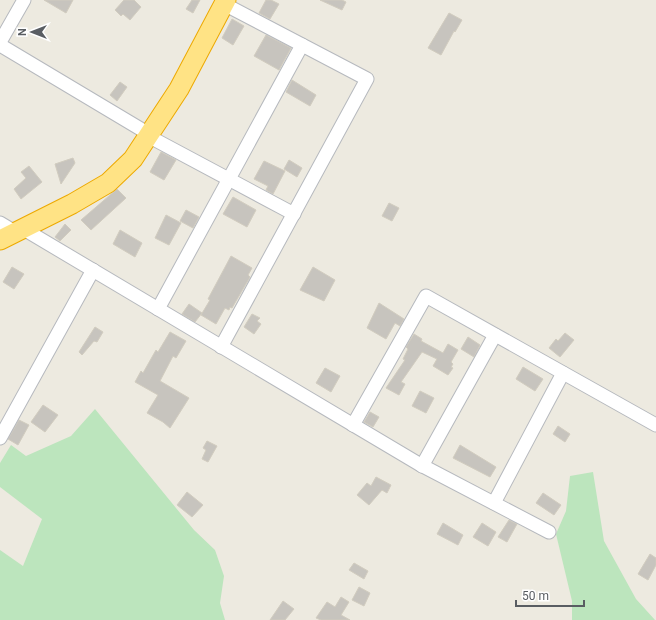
<svg xmlns="http://www.w3.org/2000/svg" width="656" height="620" font-family="Roboto,sans-serif">
<style>
.green{fill:#bce5bd}
.building{fill:#c7c4be;stroke:#d1ccbf}
.lines{fill:none;stroke-linecap:round;stroke-linejoin:round}
.minor-casing{stroke:#b6b9be;stroke-width:15}
.highway-casing{stroke:#eda900;stroke-width:21}
.minor{stroke:#fff;stroke-width:13}
.highway{stroke:#ffe385;stroke-width:19}
</style>
<rect width="100%" height="100%" fill="#edeae0"/>
<g class="green">
<path d="M95 409 194 530 215 550 224 576 220 603 225 620H0V550L23 566 42 519 0 487V463L11 445 26 456 71 436Z"/>
<path d="M593 472 604 541 636 599 655 620H572V601L556 534 566 511 570 476Z"/>
</g>
<g class="building">
<path d="M44 0H73L66 13Z"/>
<path d="M124 0H134L141 7 130 20 123 14 121 16 115 10Z"/>
<path d="M192 0H200L193 13 186 9Z"/>
<path d="M266 0H271L279 4 270 19 259 13Z"/>
<path d="M320 0H342L346 2 342 10Z"/>
<path d="M449 13 462 20 455 32 454 31 441 55 428 48Z"/>
<path d="M232 19 244 26 233 45 222 38Z"/>
<path d="M266 35 291 48 279 70 254 56Z"/>
<path d="M292 80 316 95 310 106 286 92Z"/>
<path d="M120 82 127 87 117 101 110 95Z"/>
<path d="M161 152 176 160 164 180 150 172Z"/>
<path d="M73 158 75 163 61 184 55 164Z"/>
<path d="M289 160 302 168 297 177 284 169Z"/>
<path d="M264 161 285 171 273 194 266 190 268 186 254 179Z"/>
<path d="M29 166 42 182 21 199 14 189 26 178 21 172Z"/>
<path d="M117 189 126 198 91 230 81 220Z"/>
<path d="M233 197 256 210 247 227 223 214Z"/>
<path d="M389 203 399 208 392 221 382 216Z"/>
<path d="M186 210 199 217 193 228 180 221Z"/>
<path d="M166 215 181 223 169 245 155 238Z"/>
<path d="M65 224 71 230 60 241 55 237Z"/>
<path d="M120 230 142 243 135 257 113 244Z"/>
<path d="M231 256 252 268 248 275 250 277 232 308 230 307 229 310 225 308 216 324 201 315 210 300 208 299Z"/>
<path d="M12 267 24 274 14 289 3 282Z"/>
<path d="M313 267 335 280 324 301 300 290Z"/>
<path d="M379 303 404 319 400 326 395 323 386 339 367 328Z"/>
<path d="M189 304 202 313 195 322 182 314Z"/>
<path d="M252 314 260 318 257 321 261 324 254 334 244 327Z"/>
<path d="M95 327 103 332 97 342 94 341 82 355 79 352Z"/>
<path d="M170 332 186 341 176 358 173 356 160 381 189 398 170 428 163 422 147 413 158 395 135 382 141 371 143 373 156 350 158 352Z"/>
<path d="M565 333 574 340 560 357 549 348 556 339 558 341Z"/>
<path d="M414 334 422 339 421 341 443 353 448 344 458 350 451 362 453 364 451 367 453 368 448 375 433 366 437 359 422 352 401 382 405 384 399 395 386 388 405 360 403 359 408 349 406 347Z"/>
<path d="M468 337 480 345 474 357 461 349Z"/>
<path d="M523 367 543 379 535 391 516 379Z"/>
<path d="M325 368 340 376 331 392 316 383Z"/>
<path d="M420 391 434 398 426 413 412 406Z"/>
<path d="M43 405 58 415 45 432 31 422Z"/>
<path d="M370 412 379 417 373 427 364 422Z"/>
<path d="M19 420 29 425 18 445 8 439Z"/>
<path d="M558 426 570 434 565 442 553 434Z"/>
<path d="M207 441 217 446 208 462 202 459 206 450 203 448Z"/>
<path d="M460 445 496 467 490 477 453 458Z"/>
<path d="M376 477 391 485 387 493 382 490 369 505 357 495 367 483 371 486Z"/>
<path d="M187 492 203 505 192 517 177 505Z"/>
<path d="M543 493 561 505 554 515 536 503Z"/>
<path d="M509 520 517 524 507 542 498 537Z"/>
<path d="M443 523 463 535 458 545 437 534Z"/>
<path d="M482 523 496 532 488 546 473 537Z"/>
<path d="M650 554 656 558V565L648 580 638 574Z"/>
<path d="M354 563 368 571 364 579 349 570Z"/>
<path d="M359 587 370 593 364 606 352 600Z"/>
<path d="M341 597 349 602 341 615 350 620H321L316 618 327 602 335 607Z"/>
<path d="M283 601 294 609 285 620H270Z"/>
</g>
<g class="lines">
<defs>
<g id="minor">
<path d="M0 42 24 0"/>
<path d="M0 45 149 134"/>
<path d="M148 136 294 214"/>
<path d="M0 223 15 232"/>
<path d="M22 228 419 464 549 532"/>
<path d="M158 309 302 45"/>
<path d="M221 347 367 79 224 4"/>
<path d="M353 425 426 296 656 425"/>
<path d="M0 438 93 270"/>
<path d="M422 466 495 335"/>
<path d="M494 503 563 373"/>
</g>
<path id="highway" d="M0 240 72 204 108 183 133 159 179 89 226 0"/>
</defs>
<use href="#minor" class="minor-casing"/>
<use href="#highway" class="highway-casing"/>
<use href="#minor" class="minor"/>
<use href="#highway" class="highway"/>
</g>
<g transform="translate(32 32) rotate(270)" stroke="#ffffff" stroke-width="3" paint-order="stroke">
<path d="M0-3L7 15L0 10L-7 15Z" fill="#595d62"/>
<text y="-6" font-size="11" font-weight="bold" text-anchor="middle" fill="#595d62">N</text>
</g>
<path d="M516 600v6h68v-6" fill="none" stroke="#595d62" stroke-width="2"/>
<text x="522" y="600" font-size="12" fill="#595d62" stroke="#ffffff" stroke-width="3" paint-order="stroke">50 m</text>
</svg>
